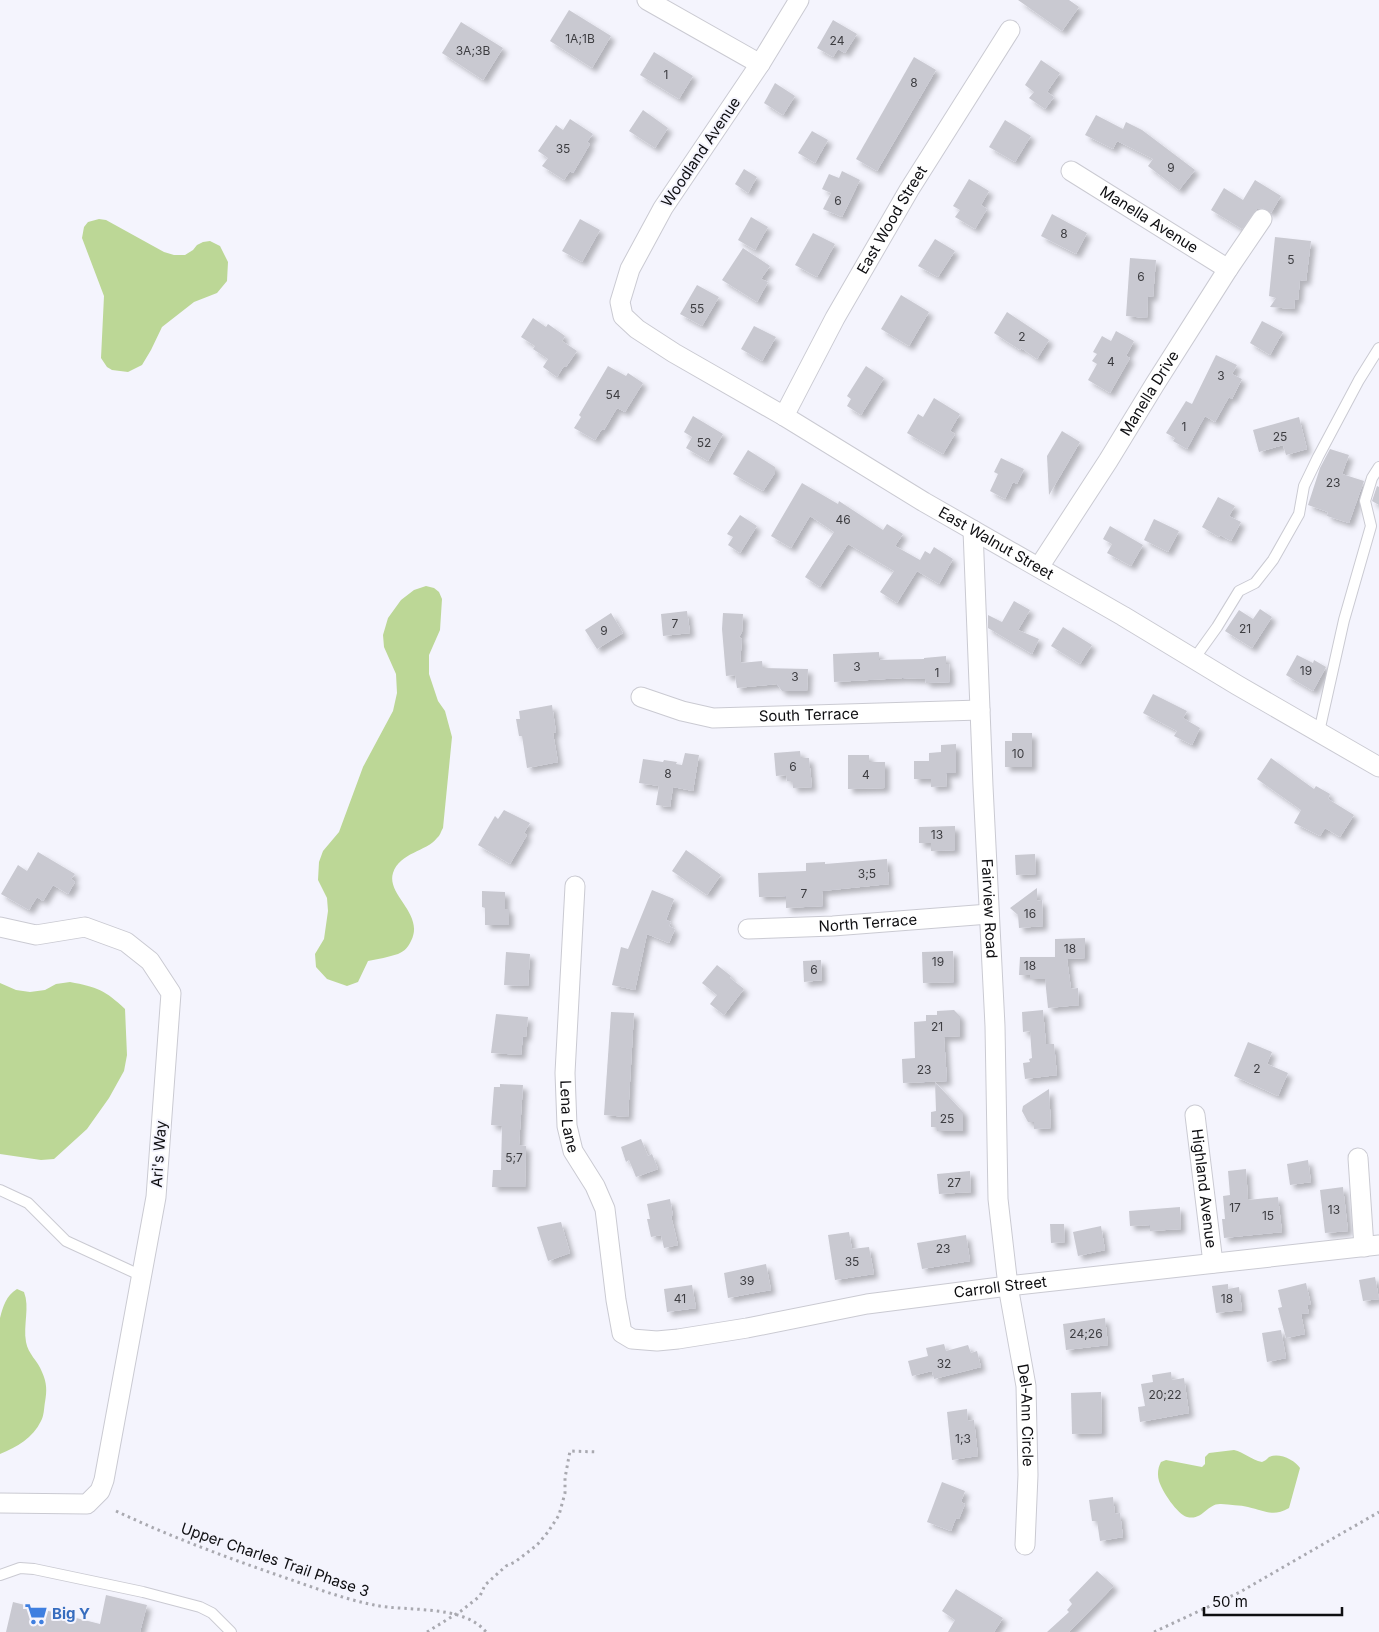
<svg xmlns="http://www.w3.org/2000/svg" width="1379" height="1632" font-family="Inter,sans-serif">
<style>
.green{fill:#bcd796}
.building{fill:#c9c9d1;filter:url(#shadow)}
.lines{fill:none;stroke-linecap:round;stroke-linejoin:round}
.lane-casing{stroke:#cacad2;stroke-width:12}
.street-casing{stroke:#cacad2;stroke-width:21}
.path{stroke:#a9a9b0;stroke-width:3;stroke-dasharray:2.5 4;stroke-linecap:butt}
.lane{stroke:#fff;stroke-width:10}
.street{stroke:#fff;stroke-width:19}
.labels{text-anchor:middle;stroke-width:4;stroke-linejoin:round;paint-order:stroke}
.number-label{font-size:12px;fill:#3d3d41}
.street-label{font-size:15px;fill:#0e0e11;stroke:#f4f4fd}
.shop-label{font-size:15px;font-weight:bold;fill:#366cbe;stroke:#f4f4fd;text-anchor:start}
</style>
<defs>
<filter id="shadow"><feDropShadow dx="4.5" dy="4.5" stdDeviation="2.5" flood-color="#0004"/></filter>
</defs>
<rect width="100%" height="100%" fill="#f4f4fd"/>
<g class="green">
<path d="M99 219 106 220 164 252 174 255H185L193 250 197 245 203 242 210 241 220 246 228 262 227 281 217 293 194 302 162 327 151 350 142 365 128 372 112 370 107 367 101 358 104 296 82 238 84 227 88 222Z"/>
<path d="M426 586 434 588 439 592 442 599 440 630 429 655V674L438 701 445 711 452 737 443 828C441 831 440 836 437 838 426 852 400 852 393 873 386 895 425 914 411 941 408 947 405 951 398 954 389 957 378 959 368 961L358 982 347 986 327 979 316 967 315 954 324 939 328 911 327 898 318 880 319 862 323 851 339 832 363 767 393 711 397 693 396 674 384 647 383 635 388 618 401 600 414 590Z"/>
<path d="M70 982C97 987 105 990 125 1009L127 1055 124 1071 109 1098 87 1129 54 1159 41 1160 0 1154V983L16 990 30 992 45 990 56 984Z"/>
<path d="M17 1289 24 1292C30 1307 23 1325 26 1342 28 1354 38 1361 42 1372 47 1383 47 1391 45 1402 44 1408 44 1416 41 1421 33 1438 17 1447 0 1454V1318C3 1306 6 1296 17 1289Z"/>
<path d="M1234 1450C1244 1452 1251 1460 1262 1462 1265 1461 1267 1459 1269 1457 1279 1452 1295 1460 1300 1468L1289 1508C1273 1517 1265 1511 1248 1507 1240 1505 1230 1505 1221 1504 1207 1503 1203 1521 1187 1517 1177 1514 1162 1491 1159 1481 1157 1475 1158 1467 1161 1462L1166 1460 1202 1467 1205 1464V1457L1209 1453Z"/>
</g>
<g class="building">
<path d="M1018 0H1069L1079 7 1062 31Z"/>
<path d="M569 10 611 36 592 68 550 41Z"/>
<path d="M833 20 857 34 845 53 838 49 833 57 817 48Z"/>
<path d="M461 22 503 48 483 80 442 53Z"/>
<path d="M654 52 693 76 679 99 640 75Z"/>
<path d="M914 57 936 70 877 171 856 159Z"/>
<path d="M1041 60 1060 73 1047 92 1054 97 1045 109 1029 98 1034 92 1025 85Z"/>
<path d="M775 83 795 96 783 115 764 103Z"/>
<path d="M643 110 668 128 655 148 629 131Z"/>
<path d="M1096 115 1123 129 1126 122 1142 130 1195 170 1179 190 1148 166 1153 159 1117 141 1113 149 1085 135Z"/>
<path d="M570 119 593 134 587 142 590 144 573 173 570 171 564 180 542 166 548 158 538 151 556 125 563 130Z"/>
<path d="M1005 120 1031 136 1015 162 989 147Z"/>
<path d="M812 131 828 140 815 163 798 153Z"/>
<path d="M744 169 757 177 748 193 735 184Z"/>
<path d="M842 171 860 180 842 217 823 209 831 193 822 189 829 174 839 178Z"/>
<path d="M969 179 989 191 981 205 987 209 975 229 955 217 960 210 953 206Z"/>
<path d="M1255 180 1281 196 1271 213 1263 208 1257 209 1242 229 1211 210 1224 188 1243 200Z"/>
<path d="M1052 214 1087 233 1076 254 1041 236Z"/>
<path d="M751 217 768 227 755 250 738 240Z"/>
<path d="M580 219 600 230 582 262 562 251Z"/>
<path d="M813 233 835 244 817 277 795 265Z"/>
<path d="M1275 237 1311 241 1306 281 1300 280 1298 300 1295 299 1294 309 1270 307 1276 298 1269 296Z"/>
<path d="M935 239 955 251 938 277 918 266Z"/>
<path d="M743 248 770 266 761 279 768 282 757 302 722 280Z"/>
<path d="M1130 258 1156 260 1153 297 1148 296 1147 318 1126 316Z"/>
<path d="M697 285 719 297 702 326 680 314Z"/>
<path d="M901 295 929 312 909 346 881 329Z"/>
<path d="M1007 312 1049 340 1037 359 1021 348 1020 350 994 333Z"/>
<path d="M533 318 546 327 548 324 565 336 562 341 577 351 566 367 564 366 557 377 543 367 548 359 533 349 535 346 521 337Z"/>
<path d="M1262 321 1283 332 1270 355 1250 343Z"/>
<path d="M754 326 776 337 762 361 741 349Z"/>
<path d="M1116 331 1134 341 1126 356 1130 358 1110 393 1088 380 1097 364 1092 361 1097 354 1093 352 1102 336 1111 341Z"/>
<path d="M1216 355 1237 365 1232 374 1242 379 1232 399 1229 397 1215 422 1205 416 1187 449 1173 441 1175 438 1166 433 1186 401 1192 404Z"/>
<path d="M608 366 626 376 628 373 643 383 625 412 617 408 604 430 602 429 595 440 574 428 581 417 579 415Z"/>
<path d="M866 366 884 378 861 415 847 406 851 399 847 396Z"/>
<path d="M934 398 960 414 950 431 955 434 943 454 907 433 918 414 923 417Z"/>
<path d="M693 416 723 434 708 461 686 448 692 437 684 432Z"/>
<path d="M1299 417 1307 449 1286 455 1283 445 1259 452 1253 430Z"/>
<path d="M1062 431 1080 442 1049 495 1047 456Z"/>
<path d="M1330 449 1349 455 1342 474 1364 481 1349 523 1327 516 1328 512 1308 505 1320 468Z"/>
<path d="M748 450 775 467V473L763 491 733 474Z"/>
<path d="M1001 458 1024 469 1017 484 1013 482 1005 499 990 491 998 474 994 472Z"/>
<path d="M802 483 838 504 839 501 883 530 887 524 903 534 895 546 920 560 925 551 930 554 934 547 953 559 939 584 917 571 897 603 880 592 894 571 848 544 820 587 805 577 834 532 810 516 791 548 771 536Z"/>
<path d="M1377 486 1379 487V505L1372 501Z"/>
<path d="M1218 497 1235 506 1229 516 1241 522 1231 541 1220 535 1219 537 1202 527Z"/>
<path d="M740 515 757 526 740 553 728 545 733 537 727 534Z"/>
<path d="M1154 519 1179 531 1168 552 1144 540Z"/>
<path d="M1110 526 1143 545 1131 566 1107 553 1112 544 1103 539Z"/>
<path d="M1014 601 1030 610 1018 630 1039 639 1032 654 988 628V615L1002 622Z"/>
<path d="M1260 609 1272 617 1252 648 1225 631 1239 610 1253 619Z"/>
<path d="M687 611 690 633 663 636 661 614Z"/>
<path d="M611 613 623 633 597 649 585 630Z"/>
<path d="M723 613 743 614 742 632 739 637 742 639 740 663 762 661 763 668 808 669 807 691H782L777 684 737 688 735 675 726 676 722 629Z"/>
<path d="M1063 627 1092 645 1080 664 1051 646Z"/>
<path d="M879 652V660L924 659V658L946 656V664H949L950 682 926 683 925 679 903 678 834 682 833 654Z"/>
<path d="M1297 655 1313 663 1314 660 1326 667 1313 691 1286 675Z"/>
<path d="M1153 694 1187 711 1183 718 1200 728 1192 745 1174 736 1177 731 1143 713Z"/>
<path d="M552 705 556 732 553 733 558 762 527 768 522 736H519L516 719H520L519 711Z"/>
<path d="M1012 733H1032V767H1005V741H1012Z"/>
<path d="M956 744V773H946L947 786 931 787V779H914V761H929V753L941 752V745Z"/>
<path d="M800 751 801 758H809L812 787 793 788 792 781H787L786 775 776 776 774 753Z"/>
<path d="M685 753 699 755 693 791 673 787 670 807 656 805 659 786 639 783 643 759 663 762 664 760 677 762 676 764 682 765Z"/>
<path d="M848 755H869V762H885V788L848 789Z"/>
<path d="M1271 758 1314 789 1316 786 1330 794 1328 799 1354 815 1340 837 1325 828 1320 836 1294 823 1301 810 1257 779Z"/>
<path d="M504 810 530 823 524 833 527 835 510 864 478 845 495 816 498 819Z"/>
<path d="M955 826V850L931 851V843H919V827Z"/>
<path d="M686 850 721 875 707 895 672 871Z"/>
<path d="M38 852 75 874 71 879 75 882 68 894 53 885 43 901 37 897 29 910 1 894 18 865 27 871Z"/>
<path d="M1035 854 1036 874 1016 875 1015 855Z"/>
<path d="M887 859 889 884 822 891 823 906 786 908V896L759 897 758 873 806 871V863L825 862V864Z"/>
<path d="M1037 888V901L1042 900 1043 926 1019 928 1018 915 1010 908Z"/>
<path d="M652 890 674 899 666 920 671 922 669 926 675 929 669 943 647 934 635 990 612 985 621 947 628 949Z"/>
<path d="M482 891 505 892V909H509V925H485V908L482 907Z"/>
<path d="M1085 938V958L1067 959 1071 989 1078 988 1079 1005 1048 1008 1045 979H1030V975H1019L1020 957H1055V939Z"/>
<path d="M953 951 954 982 923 983 922 952Z"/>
<path d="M506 952 530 954 528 986 504 985Z"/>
<path d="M821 960 822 980 804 982 803 961Z"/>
<path d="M717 965 731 976 730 978 744 989 724 1015 710 1004 717 995 702 983Z"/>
<path d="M954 1010 960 1016V1036L944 1037 947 1081 903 1083 902 1059 915 1058 914 1022 926 1021V1015H937V1011Z"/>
<path d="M1043 1010 1046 1044H1054L1057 1075 1025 1079 1023 1063 1030 1062 1029 1059 1032 1058 1030 1031 1023 1032 1022 1012Z"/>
<path d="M611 1012 634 1013 628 1117 604 1115Z"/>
<path d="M496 1014 528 1017 526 1037 523 1036 521 1055 491 1053Z"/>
<path d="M1248 1042 1272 1052 1267 1064 1288 1073 1278 1096 1234 1076Z"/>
<path d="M935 1082 963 1112V1131H937V1127H931V1112L936 1111Z"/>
<path d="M500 1084 523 1085 519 1145 526 1146 525 1187H492L493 1170H501L502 1126 491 1125 494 1087H500Z"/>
<path d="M1049 1089 1051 1128 1034 1129V1122H1028L1022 1111 1023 1106Z"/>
<path d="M641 1139 648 1156 652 1154 658 1169 636 1177 629 1160 626 1162 621 1147Z"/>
<path d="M1308 1160 1311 1182 1290 1185 1287 1164Z"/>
<path d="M1246 1169 1248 1200 1278 1197 1282 1232 1224 1238 1222 1219H1225L1223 1196 1230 1195 1228 1171Z"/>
<path d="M970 1171 971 1192 939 1194 937 1174Z"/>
<path d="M1343 1187 1348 1231 1325 1233 1320 1190Z"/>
<path d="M670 1199 673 1216H671L678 1245 664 1248 661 1235 651 1237 647 1219H650L647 1204Z"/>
<path d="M1180 1207 1181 1229 1150 1231V1225L1130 1226 1129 1211Z"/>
<path d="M561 1222 570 1253 548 1261 537 1227Z"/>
<path d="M1050 1224H1064L1065 1242 1051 1243Z"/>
<path d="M1101 1226 1105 1250 1078 1256 1073 1232Z"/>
<path d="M849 1232 852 1249 869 1247 874 1274 835 1280 828 1235Z"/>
<path d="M966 1235 970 1261 922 1269 917 1243Z"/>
<path d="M766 1264 771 1290 728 1298 724 1273Z"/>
<path d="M1375 1277 1379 1299 1363 1301 1359 1280Z"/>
<path d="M1306 1283 1311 1305H1307L1309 1313 1301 1314 1305 1334 1286 1338 1278 1308 1282 1307 1278 1290Z"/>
<path d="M1228 1284V1289L1239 1287 1242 1310 1216 1313 1212 1286Z"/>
<path d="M692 1285 696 1308 667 1312 664 1289Z"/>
<path d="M1105 1318 1108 1345 1066 1350 1063 1324Z"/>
<path d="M1281 1330 1286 1358 1267 1362 1262 1333Z"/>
<path d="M944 1344 946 1351 968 1345 971 1353 977 1351 981 1367 934 1379 932 1371 912 1376 908 1361 928 1356 926 1348Z"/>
<path d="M1171 1372 1172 1380 1184 1378 1189 1413 1140 1422 1138 1407 1145 1406 1141 1384 1153 1382 1152 1375Z"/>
<path d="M1101 1392 1102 1433 1072 1434 1071 1393Z"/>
<path d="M967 1409 968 1421 974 1420 978 1456 952 1460 947 1412Z"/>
<path d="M942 1482 965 1491 961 1502 965 1504 959 1519 956 1518 951 1531 927 1522Z"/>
<path d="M1113 1497 1115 1514 1120 1513 1123 1537 1100 1541 1097 1521H1092L1089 1500Z"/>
<path d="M1097 1571 1114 1586 1069 1632H1047L1069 1612 1067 1610 1072 1604 1069 1600Z"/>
<path d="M956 1589 1003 1618 994 1632H948L955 1620 942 1611Z"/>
<path d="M106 1595 147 1605 140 1632H6L13 1602 100 1624Z"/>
</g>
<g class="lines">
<defs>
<g id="lane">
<path d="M1194 659 1217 627 1239 591 1255 583 1273 560 1299 514 1304 486 1318 457 1359 380 1379 348"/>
<path d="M1319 732 1344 620 1371 526 1365 501 1372 478 1379 467"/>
<path d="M0 1190 28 1203 66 1241 142 1276"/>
<path d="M0 1575 20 1568 34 1569 143 1592 200 1607 212 1613 231 1632"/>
</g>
<g id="street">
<path d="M647 0 760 64"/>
<path id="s1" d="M799 0 760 64 663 208 630 269 620 302 623 316 637 329 674 353 784 416 924 502 1123 616 1237 685 1379 767"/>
<path id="s2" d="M1071 171 1228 269"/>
<path id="s3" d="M784 416 835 318 909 190 1010 30"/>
<path id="s4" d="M973 530 983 786 995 1026 998 1199 1008 1286 1026 1386 1028 1475 1025 1545"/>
<path id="s5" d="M1039 567 1108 461 1155 384 1228 269 1262 219"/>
<path id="s6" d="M641 697 682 711 713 718 980 710"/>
<path id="s7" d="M575 886 565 1073 567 1126 573 1151 595 1186 605 1209 616 1300 622 1333 632 1339 657 1341 678 1339 747 1328 867 1304 1008 1286 1379 1245"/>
<path d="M0 927 36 935 85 927 126 942 150 961 171 993 156 1197 104 1480 100 1491 87 1504 0 1503"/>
<path id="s8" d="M748 929 833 926 989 914"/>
<path id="s9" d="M1195 1115 1213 1263"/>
<path d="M1358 1158 1364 1247"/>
</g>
</defs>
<use href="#lane" class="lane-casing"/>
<use href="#street" class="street-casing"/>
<g class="path">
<path d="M116 1511C171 1537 228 1558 286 1578 315 1588 344 1599 374 1605 407 1612 463 1604 486 1632"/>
<path d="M427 1632 461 1611 480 1596 485 1585 506 1566 515 1562 537 1545 548 1532 559 1515 565 1493V1478L570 1451 598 1452"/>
<path d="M1154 1632 1240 1592 1379 1512"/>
</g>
<use href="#lane" class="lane"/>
<use href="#street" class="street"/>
</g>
<defs>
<symbol id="supermarket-bare" viewBox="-9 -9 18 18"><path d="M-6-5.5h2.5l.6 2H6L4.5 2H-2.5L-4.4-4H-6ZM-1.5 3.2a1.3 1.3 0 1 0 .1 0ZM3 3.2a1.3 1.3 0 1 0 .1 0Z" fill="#3f7fe0" stroke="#f4f4fd" stroke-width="2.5" paint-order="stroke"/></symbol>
</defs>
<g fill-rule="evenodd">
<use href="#supermarket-bare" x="20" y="1598" width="32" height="32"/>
</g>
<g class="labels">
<g class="number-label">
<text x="580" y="43">1A;1B</text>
<text x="837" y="45">24</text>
<text x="473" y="55">3A;3B</text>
<text x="666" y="79">1</text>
<text x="914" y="87">8</text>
<text x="563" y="153">35</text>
<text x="1171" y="172">9</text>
<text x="838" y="205">6</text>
<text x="1064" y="238">8</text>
<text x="1291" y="264">5</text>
<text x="1141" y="281">6</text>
<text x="697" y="313">55</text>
<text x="1022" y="341">2</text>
<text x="1111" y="366">4</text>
<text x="1221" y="380">3</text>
<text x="613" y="399">54</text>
<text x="1184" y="431">1</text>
<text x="1280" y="441">25</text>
<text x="704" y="447">52</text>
<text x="1333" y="487">23</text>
<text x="843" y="524">46</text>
<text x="675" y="628">7</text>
<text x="1245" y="633">21</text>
<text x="604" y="635">9</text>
<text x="857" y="671">3</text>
<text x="1306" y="675">19</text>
<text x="937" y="677">1</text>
<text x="795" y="681">3</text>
<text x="1018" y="758">10</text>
<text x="793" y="771">6</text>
<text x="668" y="778">8</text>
<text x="866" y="779">4</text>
<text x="937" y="839">13</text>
<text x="867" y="878">3;5</text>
<text x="804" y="898">7</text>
<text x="1030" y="918">16</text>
<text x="1070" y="953">18</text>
<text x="938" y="966">19</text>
<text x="1030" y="970">18</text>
<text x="814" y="974">6</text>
<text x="937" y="1031">21</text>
<text x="1257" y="1073">2</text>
<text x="924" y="1074">23</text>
<text x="947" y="1123">25</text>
<text x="514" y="1162">5;7</text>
<text x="954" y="1187">27</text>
<text x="1235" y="1212">17</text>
<text x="1334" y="1214">13</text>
<text x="1268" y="1220">15</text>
<text x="943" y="1253">23</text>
<text x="852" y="1266">35</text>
<text x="747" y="1285">39</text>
<text x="680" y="1303">41</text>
<text x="1227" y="1303">18</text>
<text x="1086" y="1338">24;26</text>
<text x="944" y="1368">32</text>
<text x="1165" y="1399">20;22</text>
<text x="963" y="1443">1;3</text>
</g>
<g class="street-label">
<text transform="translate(701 152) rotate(-56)" y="5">Woodland Avenue</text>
<text dy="5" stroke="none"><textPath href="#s2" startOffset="92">Manella Avenue</textPath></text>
<text dy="5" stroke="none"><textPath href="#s3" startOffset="224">East Wood Street</textPath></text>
<text dy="5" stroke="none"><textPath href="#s5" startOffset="206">Manella Drive</textPath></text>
<text dy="5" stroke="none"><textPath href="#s1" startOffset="804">East Walnut Street</textPath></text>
<text dy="5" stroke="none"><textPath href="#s6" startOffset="171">South Terrace</textPath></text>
<text dy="5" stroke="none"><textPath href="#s4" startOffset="379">Fairview Road</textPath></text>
<text dy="5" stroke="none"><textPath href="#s8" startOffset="120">North Terrace</textPath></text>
<text dy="5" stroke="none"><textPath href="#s7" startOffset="231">Lena Lane</textPath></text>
<text transform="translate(159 1154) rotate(-86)" y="5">Ari's Way</text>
<text dy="5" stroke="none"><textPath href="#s9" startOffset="74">Highland Avenue</textPath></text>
<text dy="5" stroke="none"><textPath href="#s7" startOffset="842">Carroll Street</textPath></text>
<text dy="5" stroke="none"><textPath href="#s4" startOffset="888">Del-Ann Circle</textPath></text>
<text transform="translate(275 1560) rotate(19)" y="5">Upper Charles Trail Phase 3</text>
</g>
<g class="shop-label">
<text x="52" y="1619">Big Y</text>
</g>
</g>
<path d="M1204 1607v8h138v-8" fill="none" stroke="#0e0e11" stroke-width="2.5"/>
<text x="1212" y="1607" font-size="15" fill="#0e0e11" stroke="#f4f4fd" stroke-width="4" paint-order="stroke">50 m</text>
</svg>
